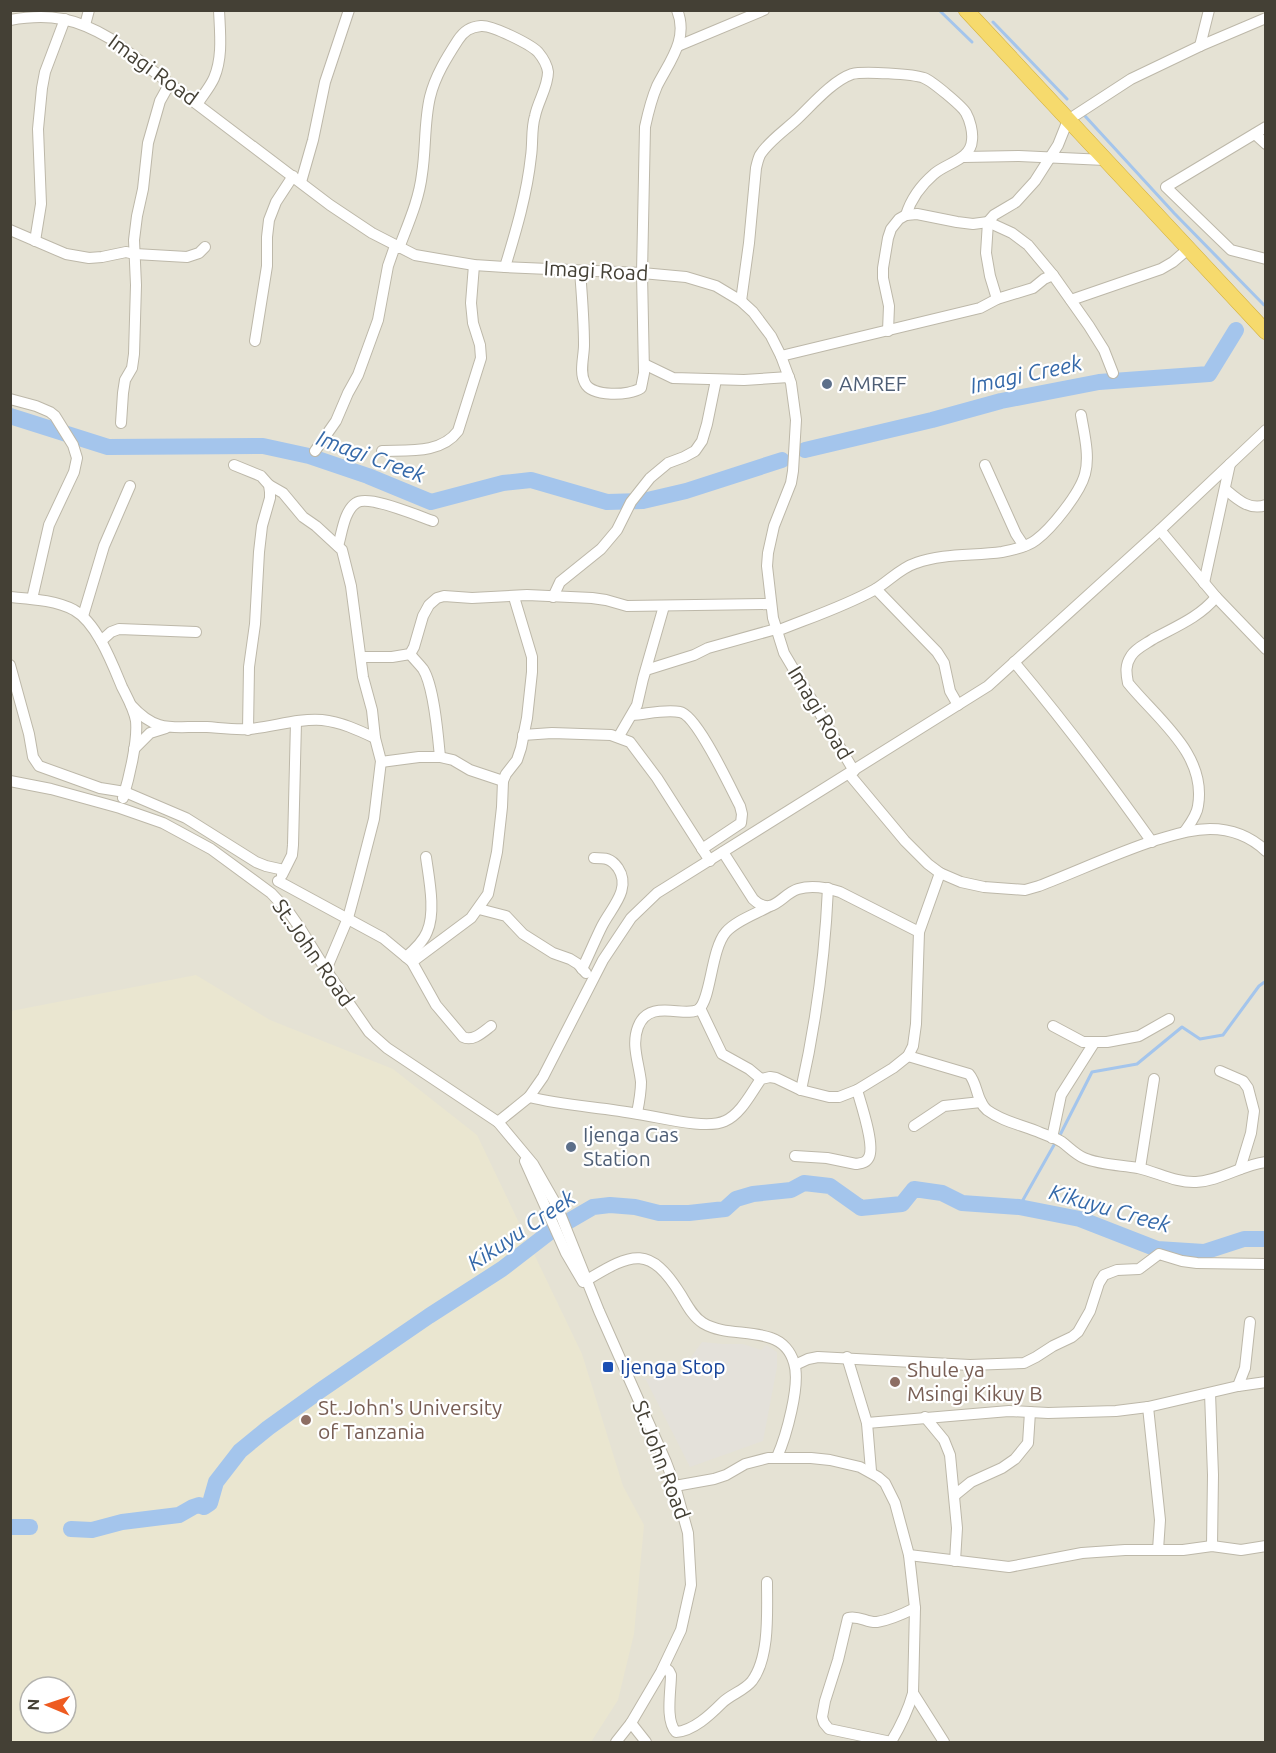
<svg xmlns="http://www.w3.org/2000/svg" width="1276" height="1753" font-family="Ubuntu,sans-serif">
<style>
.residential{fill:#e5e2d4;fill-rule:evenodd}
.industrial{fill:#e4e1da}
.education{fill:#eae6d0;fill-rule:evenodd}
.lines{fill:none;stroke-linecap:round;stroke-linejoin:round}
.stream{stroke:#a4c5ec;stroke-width:3}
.river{stroke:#a4c5ec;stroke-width:16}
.minor-casing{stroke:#bdb8a9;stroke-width:12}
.highway-casing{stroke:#d4b13d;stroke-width:16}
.minor{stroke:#fff;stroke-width:10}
.highway{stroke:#f6da6d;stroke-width:15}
.service-dot{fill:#5c6f8a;stroke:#fff;stroke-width:2}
.transit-dot{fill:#1a4fb4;stroke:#fff;stroke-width:2}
.education-dot{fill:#8d6e63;stroke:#fff;stroke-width:2}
.labels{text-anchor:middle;stroke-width:4.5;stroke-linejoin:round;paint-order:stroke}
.street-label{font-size:21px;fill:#444035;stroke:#fff}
.service-label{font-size:21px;fill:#4e5e75;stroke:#fff;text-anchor:start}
.transit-label{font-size:21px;fill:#164399;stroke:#fff;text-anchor:start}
.education-label{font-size:21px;fill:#785e54;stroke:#fff;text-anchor:start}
.water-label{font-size:22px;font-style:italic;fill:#3569a9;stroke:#fff}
</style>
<rect width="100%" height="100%" fill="#f2f0e5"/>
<path class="residential" d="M11 11H1265V1742H11ZM30 1687H66V1723H30Z"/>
<path class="industrial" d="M702 1342 722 1344H743L761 1350 766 1345 777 1352V1367L763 1441 690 1467 646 1380H640L677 1373 689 1360Z"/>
<path class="education" d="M196 975 270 1020 393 1069 477 1135 582 1354 623 1486 644 1525 634 1634 618 1700 591 1742H11V1011ZM30 1687H66V1723H30Z"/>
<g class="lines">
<g class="stream">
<path d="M939 10 972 42"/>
<path d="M993 22 1067 99"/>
<path d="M1085 116 1174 213 1264 305 1266 304"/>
<path d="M1060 1135 1092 1072 1137 1064 1182 1027 1200 1039 1223 1035 1259 986 1266 981"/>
<path d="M1019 1207 1054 1145"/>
</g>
<g class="river">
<path d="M10 416 108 447 263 446 309 456 368 476 431 502 503 483 531 480 607 502 643 501 686 491 782 460"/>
<path d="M805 450 932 420 1001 401 1099 382 1209 374 1236 330"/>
<path d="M10 1527H30"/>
<path d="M71 1529 92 1530 122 1522 179 1515 193 1507 199 1505 204 1507 210 1503 216 1482 240 1451 268 1428 321 1390 429 1316 502 1269 550 1232 593 1207 610 1205 635 1207 659 1213H689L725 1209 736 1199 753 1194 791 1190 804 1183 830 1186 861 1208 902 1204 914 1189 942 1193 962 1203 1019 1207 1080 1219 1157 1249 1204 1252 1244 1239H1266"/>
</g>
<defs>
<g id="minor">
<path d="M10 20C50 13 76 18 111 39L330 205 372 233 415 255 474 265 505 267 642 273 686 277 716 286 741 301 753 312 771 336 781 356 791 383 796 420 793 471 791 483 774 526 768 553 767 566 773 618 784 653 854 771"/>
<path d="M85 25 89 10"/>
<path d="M678 46 764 10"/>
<path d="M1200 46 1209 10"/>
<path d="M198 103C203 95 210 87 214 78 223 57 220 33 219 10"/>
<path d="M1266 127 1166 187 1231 250 1266 259"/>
<path d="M1255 134 1266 144"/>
<path d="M964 157 1019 156 1105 160"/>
<path d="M301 182 313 140 325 82 349 10"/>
<path d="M10 230 66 254 89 258 102 257 126 252 135 254 187 257 199 253 205 247"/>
<path d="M35 241 41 204 38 129 42 88 45 72 65 19"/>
<path d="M399 248C408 224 419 200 422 174 426 149 424 122 430 97 435 76 447 57 458 40 464 31 470 27 481 26 492 25 530 44 538 52 543 58 547 64 548 72 548 87 538 101 535 116 531 129 533 143 531 156 527 194 516 231 505 267"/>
<path d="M580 271C582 296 584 320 584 345 584 357 579 372 585 383 592 397 629 396 641 388L644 373 642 273 645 127C648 113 651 100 657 86 669 62 689 39 677 10"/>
<path d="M997 299 990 276 986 253 988 222 994 215 1016 202 1035 181 1058 145 1068 120 1131 79 1200 46 1266 18"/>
<path d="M1071 300 1161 269 1173 262 1188 249"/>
<path d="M741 301 749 243 756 168C757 164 758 159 760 155 768 142 784 131 796 120 811 106 832 81 852 74 863 71 914 74 924 78 932 81 962 106 966 113 970 120 973 132 972 140 971 160 946 163 934 174 920 186 911 199 906 215"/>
<path d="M888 331 889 306 883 278V268L888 238 891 229 899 219 906 215 917 214 957 222 973 224 988 222 1012 233 1028 245 1053 275 1089 326 1104 350 1113 373"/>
<path d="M255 341 267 266V237L269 220 276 202 293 176"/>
<path d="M781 356 980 308 997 299 1033 288 1044 279 1053 275"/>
<path d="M644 364 673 378 744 380 789 377"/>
<path d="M10 399 36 406 50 412 55 416 73 445 77 458 74 472 49 525 32 599"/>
<path d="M121 423 123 393 125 380 132 368 134 354 136 285 134 240 137 216 143 189 148 143 160 101 170 83"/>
<path d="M315 451 336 421 348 393 358 375 378 320 388 266 395 246"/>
<path d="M382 451C408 450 441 454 458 431L481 358 480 345 473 323 471 303 474 265"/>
<path d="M234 465 261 476 269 485 270 492V498L262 526 259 552 255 624 249 667 248 730"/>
<path d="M985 465 1016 534 1024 546"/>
<path d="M269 485 283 493 303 517 316 526 342 550 351 586 363 677 372 710 375 738 381 761 374 819 358 881 348 918 326 970"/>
<path d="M1225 489C1237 499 1249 511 1266 505"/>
<path d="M1160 530 1216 597 1266 649"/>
<path d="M338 546C342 533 344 511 356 503 368 494 418 516 433 521"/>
<path d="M1204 583 1230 464"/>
<path d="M876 589 937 652 944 663 950 691 958 705"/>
<path d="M10 597C31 599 55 600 74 610 97 623 112 663 122 687 127 697 134 709 136 721 138 741 129 778 123 798"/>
<path d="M553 597 560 582 601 549 617 530 631 502 650 478 668 463 684 457 695 451 702 441 707 424 716 380"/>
<path d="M83 616 104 546 130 486"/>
<path d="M777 631C809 618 843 607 874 590 888 582 900 568 916 563 943 553 974 556 1002 552 1013 550 1027 547 1036 540 1052 528 1080 493 1085 474 1090 456 1084 433 1081 415"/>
<path d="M101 641 111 632 119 629 196 632"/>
<path d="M410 654C414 659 419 664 423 669 434 686 438 736 440 757"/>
<path d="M361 657H392L410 654 414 647 423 616 429 605 437 598 444 596 472 598 527 595 592 598 606 600 627 606 771 604"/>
<path d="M1014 662C1063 720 1108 780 1152 842"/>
<path d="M10 665 29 734 33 757 39 766 100 788 125 792 186 818 256 862 266 866 284 870"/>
<path d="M646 670 694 655 708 648 776 629"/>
<path d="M131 705C157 734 173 726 207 727 221 728 235 730 249 729 273 727 298 718 322 720 341 722 358 730 375 738"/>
<path d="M632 715C647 714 665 709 680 712 697 715 731 789 740 806L742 814 741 823 702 849"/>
<path d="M523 735 552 733 611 735 630 742 657 778 710 861"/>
<path d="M619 736 637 705 643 679 664 606"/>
<path d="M134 749 150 733 166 728"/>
<path d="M381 762 419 757H440L453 760 470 770 503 781"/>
<path d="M849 774 905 841 928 864 940 873 961 882 984 887 1025 890 1039 886C1078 871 1116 853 1156 840 1174 835 1191 829 1210 829 1231 829 1250 836 1266 851"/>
<path d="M10 781 51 789 120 808 163 823 211 849 271 893 288 911 300 928 326 970 369 1032 387 1048 498 1122 533 1164 557 1206 599 1311 666 1462 675 1486 688 1533 691 1585 681 1630 661 1672 631 1723 616 1742"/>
<path d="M1185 831C1190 824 1197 815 1198 806 1207 754 1157 719 1128 683 1126 673 1125 665 1131 656 1136 648 1146 644 1153 639 1175 627 1200 617 1216 597"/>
<path d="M723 852 753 899C773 918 781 894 798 889 811 885 828 888 840 892L919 932"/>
<path d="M282 875 292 855 293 845 296 722"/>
<path d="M278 881 383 938 412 962 436 1005 463 1037C473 1042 483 1032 491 1026"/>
<path d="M479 909 506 916 523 934 553 953 570 959 578 964 586 973"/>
<path d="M406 957C414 950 423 942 427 932 436 912 429 879 426 857"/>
<path d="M412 962 471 918 488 894 497 852 502 807 503 781 506 774 517 760 521 748 527 718 532 672V657L514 597"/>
<path d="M582 969C589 955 595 940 602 926 611 908 632 889 618 868 611 858 605 858 594 858"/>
<path d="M700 1008 722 1054 749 1069 761 1079"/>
<path d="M1053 1026 1083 1042H1107L1139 1036 1169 1019"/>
<path d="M908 1056 969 1074C978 1084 976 1101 987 1110 1003 1122 1023 1125 1041 1133 1048 1136 1056 1138 1062 1142 1070 1148 1075 1154 1084 1158 1100 1165 1121 1165 1138 1168 1157 1172 1176 1183 1196 1182 1220 1181 1241 1165 1266 1162"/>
<path d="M1220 1071 1243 1081 1248 1088 1254 1111 1251 1133 1240 1169"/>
<path d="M801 1090C816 1023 825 956 828 888"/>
<path d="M529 1097C565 1106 602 1107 638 1114 660 1117 706 1130 725 1121 741 1114 751 1093 761 1079L770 1077 776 1078 801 1090 829 1097H839L857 1090 893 1068 908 1056 913 1046 916 1024 919 932 940 873"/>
<path d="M637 1113C639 1103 641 1092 641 1082 639 1063 631 1045 638 1027 649 997 686 1019 699 1009 711 999 711 949 726 932 737 920 756 914 770 906"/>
<path d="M498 1122 529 1097 543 1077 603 960 631 918 657 893 988 686 1160 530 1266 430"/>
<path d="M914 1126 944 1106 981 1102"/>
<path d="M1052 1138 1061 1095 1094 1043"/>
<path d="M795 1156 827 1158 856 1164C862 1163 866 1163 869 1157 875 1145 861 1104 857 1090"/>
<path d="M525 1161 566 1253 583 1282"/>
<path d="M1140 1168 1154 1079"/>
<path d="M587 1280C633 1252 650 1245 681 1295 687 1305 693 1317 703 1323 723 1335 749 1330 771 1338 783 1342 791 1352 794 1363 801 1384 786 1437 777 1457"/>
<path d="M847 1357 867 1423 871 1471"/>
<path d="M795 1365 808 1359 818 1357 970 1365 1024 1363 1036 1357 1053 1346 1072 1337 1078 1332 1090 1311 1099 1283 1104 1275 1117 1270 1139 1269 1159 1254 1182 1261 1197 1263 1266 1264"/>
<path d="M1238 1386 1245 1368 1250 1322"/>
<path d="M1210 1393 1213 1475 1212 1546"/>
<path d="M1148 1407 1160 1520 1158 1550"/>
<path d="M925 1417 944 1440 950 1455 957 1528 955 1561"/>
<path d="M867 1423 1009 1411 1048 1413 1116 1411 1148 1407 1238 1386 1266 1382"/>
<path d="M675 1486 714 1479 726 1475 745 1464 768 1458H811L830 1460 860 1467 878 1477 885 1483 895 1503 909 1555 915 1608 913 1693C908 1711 900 1727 891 1742"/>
<path d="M955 1495 971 1482 1002 1468 1015 1459 1028 1443 1030 1412"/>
<path d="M909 1555 1009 1567 1082 1553 1125 1550H1183L1212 1546 1241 1550 1266 1546"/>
<path d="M664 1667 669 1671 671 1675C671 1690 665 1721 676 1732 693 1731 710 1715 722 1703 731 1694 744 1691 752 1681 770 1657 767 1611 767 1582"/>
<path d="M913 1693 944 1742"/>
<path d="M631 1723 646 1742"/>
<path d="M891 1742 829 1729 824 1723 822 1717 825 1701 838 1660 848 1618C859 1615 867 1623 877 1622 890 1620 903 1614 915 1608"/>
</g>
<path id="highway" d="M966 10 1266 332"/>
</defs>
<use href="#minor" class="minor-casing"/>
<use href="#highway" class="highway-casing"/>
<use href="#minor" class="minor"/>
<use href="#highway" class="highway"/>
</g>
<g class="service-dot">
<circle cx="827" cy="384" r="6"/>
<circle cx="571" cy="1147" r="6"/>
</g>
<rect class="transit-dot" x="602" y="1361" width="12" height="12" rx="3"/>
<g class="education-dot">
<circle cx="895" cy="1382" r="6"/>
<circle cx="306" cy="1420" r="6"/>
</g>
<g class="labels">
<g class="street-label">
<text transform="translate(153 70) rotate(36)" y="7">Imagi Road</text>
<text transform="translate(596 271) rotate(3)" y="7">Imagi Road</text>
<text transform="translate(820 713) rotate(59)" y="7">Imagi Road</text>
<text transform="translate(313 953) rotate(55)" y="7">St.John Road</text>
<text transform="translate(661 1460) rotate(69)" y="7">St.John Road</text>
</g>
<g class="service-label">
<text x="839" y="391">AMREF</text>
<text x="583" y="1142">Ijenga Gas<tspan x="583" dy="24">Station</tspan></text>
</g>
<g class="transit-label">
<text x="620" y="1374">Ijenga Stop</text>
</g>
<g class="education-label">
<text x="907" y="1377">Shule ya<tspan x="907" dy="24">Msingi Kikuy B</tspan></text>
<text x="318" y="1415">St.John's University<tspan x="318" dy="24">of Tanzania</tspan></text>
</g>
<g class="water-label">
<text transform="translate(1026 374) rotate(-12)" y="8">Imagi Creek</text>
<text transform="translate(371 456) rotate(20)" y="8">Imagi Creek</text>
<text transform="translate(1110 1208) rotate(16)" y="8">Kikuyu Creek</text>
<text transform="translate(521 1230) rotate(-34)" y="8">Kikuyu Creek</text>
</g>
</g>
<rect width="1276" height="1753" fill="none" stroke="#444035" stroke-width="24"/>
<g transform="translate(48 1705) rotate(272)"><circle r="28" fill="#ffffff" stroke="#b4b3ae" stroke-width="1.5"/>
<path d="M0-4.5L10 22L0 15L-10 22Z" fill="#ee5b20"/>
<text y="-9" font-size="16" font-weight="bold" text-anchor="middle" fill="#444035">N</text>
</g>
</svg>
